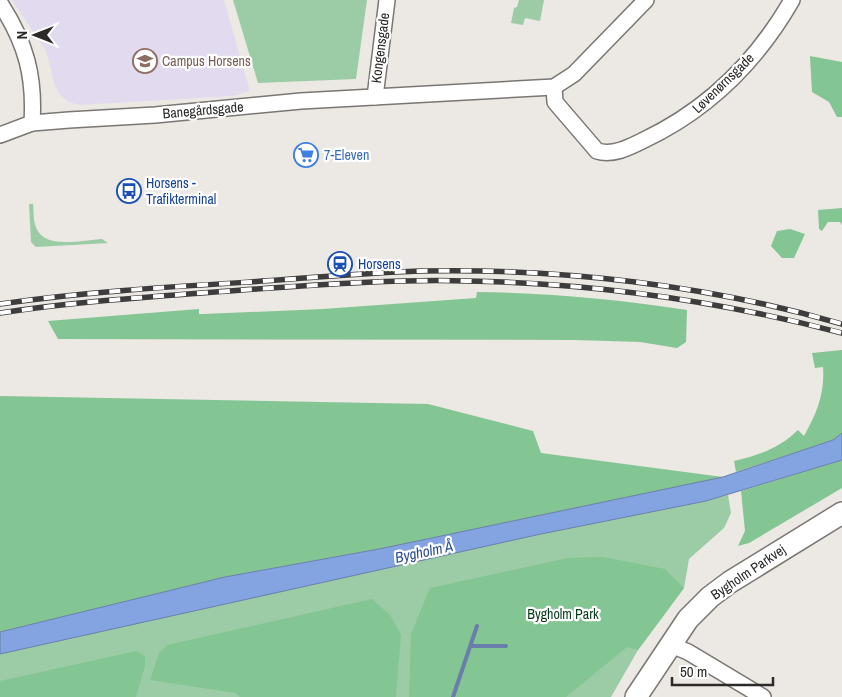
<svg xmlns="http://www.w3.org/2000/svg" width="842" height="697" font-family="'Archivo Narrow',sans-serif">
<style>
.education{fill:#e2dbf0}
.green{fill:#9bcca6}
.forest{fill:#84c594}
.water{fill:#83a3e1;stroke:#697faa}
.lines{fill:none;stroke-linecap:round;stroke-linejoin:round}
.stream{stroke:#697faa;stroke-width:4}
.street-casing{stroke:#7a7672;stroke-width:18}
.secondary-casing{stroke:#7a7672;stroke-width:24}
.street{stroke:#fff;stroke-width:15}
.secondary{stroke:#fff;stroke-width:21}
.rail-casing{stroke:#3f3d3c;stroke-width:5.5}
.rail{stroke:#fff;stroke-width:4;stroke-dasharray:11;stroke-linecap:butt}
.labels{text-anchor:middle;stroke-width:4.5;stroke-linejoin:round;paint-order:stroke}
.street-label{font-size:14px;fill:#2c2a29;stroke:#fff}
.education-label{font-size:14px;fill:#785e54;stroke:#fff;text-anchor:start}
.shop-label{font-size:14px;fill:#366cbe;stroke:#fff;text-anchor:start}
.transit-label{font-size:14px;fill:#164399;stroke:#fff;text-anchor:start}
.park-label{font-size:14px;fill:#083c1c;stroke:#fff}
.water-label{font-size:15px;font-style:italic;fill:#294d96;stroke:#fff}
</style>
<rect width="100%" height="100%" fill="#ece8e3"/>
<path class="education" d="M12 0H224L250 91 233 96 79 105 69 102 60 95 55 86 46 51Z"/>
<g class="green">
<path d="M233 0H367L356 79 258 83Z"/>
<path d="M519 0H544L540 21 525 18 523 25 511 23 514 8 517 7Z"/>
<path d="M29 204H33C34 210 33 218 35 224 41 251 82 240 102 239L108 243 36 247 31 242Z"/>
<path d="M728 495 731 513 724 528 689 559 684 588 638 650 611 697H0V654L541 534 706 501Z"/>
</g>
<g class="forest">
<path d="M810 56 842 62V117H837L829 102 812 92Z"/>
<path d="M842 208V225L840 222H828L822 231 819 229 818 210Z"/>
<path d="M790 229 805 234 794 258H782L771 246 777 231Z"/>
<path d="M477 292C547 293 617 299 687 310L686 342 677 348 640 342 575 340 58 339 48 321 199 309V314H203L323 309 476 298Z"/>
<path d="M842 350V433L833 440 736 472 734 461C759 455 778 449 798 430L804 436C817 413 825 393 823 367L815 368 812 353Z"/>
<path d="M0 396 428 404 533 431 541 453 723 477 379 549 225 577 0 632Z"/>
<path d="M842 460V488L749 543 738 546 745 531 741 491Z"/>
<path d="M603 557 665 569 684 588 638 650 627 647 566 697H409L411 634 430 588 568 558Z"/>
<path d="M372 599 390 615 401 635 396 697H240L235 693 150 680 159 653 167 645Z"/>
<path d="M136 651 145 656V666L136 697H0V681Z"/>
</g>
<path class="water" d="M842 433V460L706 501 541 534 0 654V632L225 577 379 549 723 477 833 440Z"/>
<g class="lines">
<g class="stream">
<path d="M471 646H506"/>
<path d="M453 697 477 626"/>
</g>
<defs>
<g id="street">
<path d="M0 3C26 43 35 76 32 123"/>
<path d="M554 87 555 102 597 151C613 156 630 147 644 140 707 110 757 61 792 0"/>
<path d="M375 97 387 0"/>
<path d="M0 135 32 123 69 120 155 115 301 101 554 87 574 74 646 0"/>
<path d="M669 644 688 652 763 697"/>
</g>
<path id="secondary" d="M636 697 688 619 710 597 730 582 842 513"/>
</defs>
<use href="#street" class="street-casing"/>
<use href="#secondary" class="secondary-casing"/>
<use href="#street" class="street"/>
<use href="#secondary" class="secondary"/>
<defs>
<g id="rail">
<path d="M0 304C83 292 167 287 250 282 307 278 364 273 420 271 561 268 707 285 842 324"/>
<path d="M0 313C80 301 161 296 242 290 317 285 392 279 467 281 594 283 719 301 842 333"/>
</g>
</defs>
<use href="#rail" class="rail-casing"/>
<use href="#rail" class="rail"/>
</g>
<defs>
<symbol id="university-ring" viewBox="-11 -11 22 22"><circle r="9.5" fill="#fff" stroke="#8d6e63" stroke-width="1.5"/><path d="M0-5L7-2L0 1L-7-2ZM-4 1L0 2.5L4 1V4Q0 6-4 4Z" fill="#8d6e63"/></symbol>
<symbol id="supermarket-ring" viewBox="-11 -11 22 22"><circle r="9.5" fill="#fff" stroke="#3f7fe0" stroke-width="1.5"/><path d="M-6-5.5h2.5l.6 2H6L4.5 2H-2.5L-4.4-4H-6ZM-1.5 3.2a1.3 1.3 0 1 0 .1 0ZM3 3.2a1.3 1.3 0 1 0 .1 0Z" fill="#3f7fe0"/></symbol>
<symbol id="bus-ring" viewBox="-11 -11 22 22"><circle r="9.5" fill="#fff" stroke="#1a4fb4" stroke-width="1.5"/><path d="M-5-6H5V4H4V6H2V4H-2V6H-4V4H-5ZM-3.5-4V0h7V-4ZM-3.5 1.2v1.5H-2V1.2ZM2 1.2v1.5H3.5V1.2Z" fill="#1a4fb4"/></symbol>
<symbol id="station-ring" viewBox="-11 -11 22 22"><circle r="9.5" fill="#fff" stroke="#1a4fb4" stroke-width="1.5"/><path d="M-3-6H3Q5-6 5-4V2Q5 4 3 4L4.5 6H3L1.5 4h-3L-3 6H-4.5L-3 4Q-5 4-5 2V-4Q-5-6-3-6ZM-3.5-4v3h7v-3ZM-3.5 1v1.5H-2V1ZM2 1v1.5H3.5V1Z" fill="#1a4fb4"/></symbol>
</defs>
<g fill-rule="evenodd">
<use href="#university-ring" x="131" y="47" width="28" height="28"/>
<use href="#supermarket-ring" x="292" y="141" width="28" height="28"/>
<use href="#bus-ring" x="115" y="177" width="28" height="28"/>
<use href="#station-ring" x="326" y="250" width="28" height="28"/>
</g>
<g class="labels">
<g class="street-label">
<text transform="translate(380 48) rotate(-83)" y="5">Kongensgade</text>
<text transform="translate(723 83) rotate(-44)" y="5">Løvenørnsgade</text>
<text transform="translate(203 110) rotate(-5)" y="5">Banegårdsgade</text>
<text transform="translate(748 572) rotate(-34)" y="5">Bygholm Parkvej</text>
</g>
<g class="education-label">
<text x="162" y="66">Campus Horsens</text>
</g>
<g class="shop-label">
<text x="324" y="160">7-Eleven</text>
</g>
<g class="transit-label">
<text x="146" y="188">Horsens -<tspan x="146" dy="16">Trafikterminal</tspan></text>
<text x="358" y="269">Horsens</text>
</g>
<g class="park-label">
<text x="563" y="619">Bygholm Park</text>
</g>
<g class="water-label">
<text transform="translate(424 552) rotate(-12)" y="5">Bygholm Å</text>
</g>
</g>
<g transform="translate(35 35) rotate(270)" stroke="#ffffff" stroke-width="4" paint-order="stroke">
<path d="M0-4L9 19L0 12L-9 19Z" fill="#2c2a29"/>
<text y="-8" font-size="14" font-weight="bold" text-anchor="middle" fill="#2c2a29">N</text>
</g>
<path d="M672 677v8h101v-8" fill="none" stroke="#2c2a29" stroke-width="2.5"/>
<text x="680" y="677" font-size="15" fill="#2c2a29" stroke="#ffffff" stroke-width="4" paint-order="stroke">50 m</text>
</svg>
